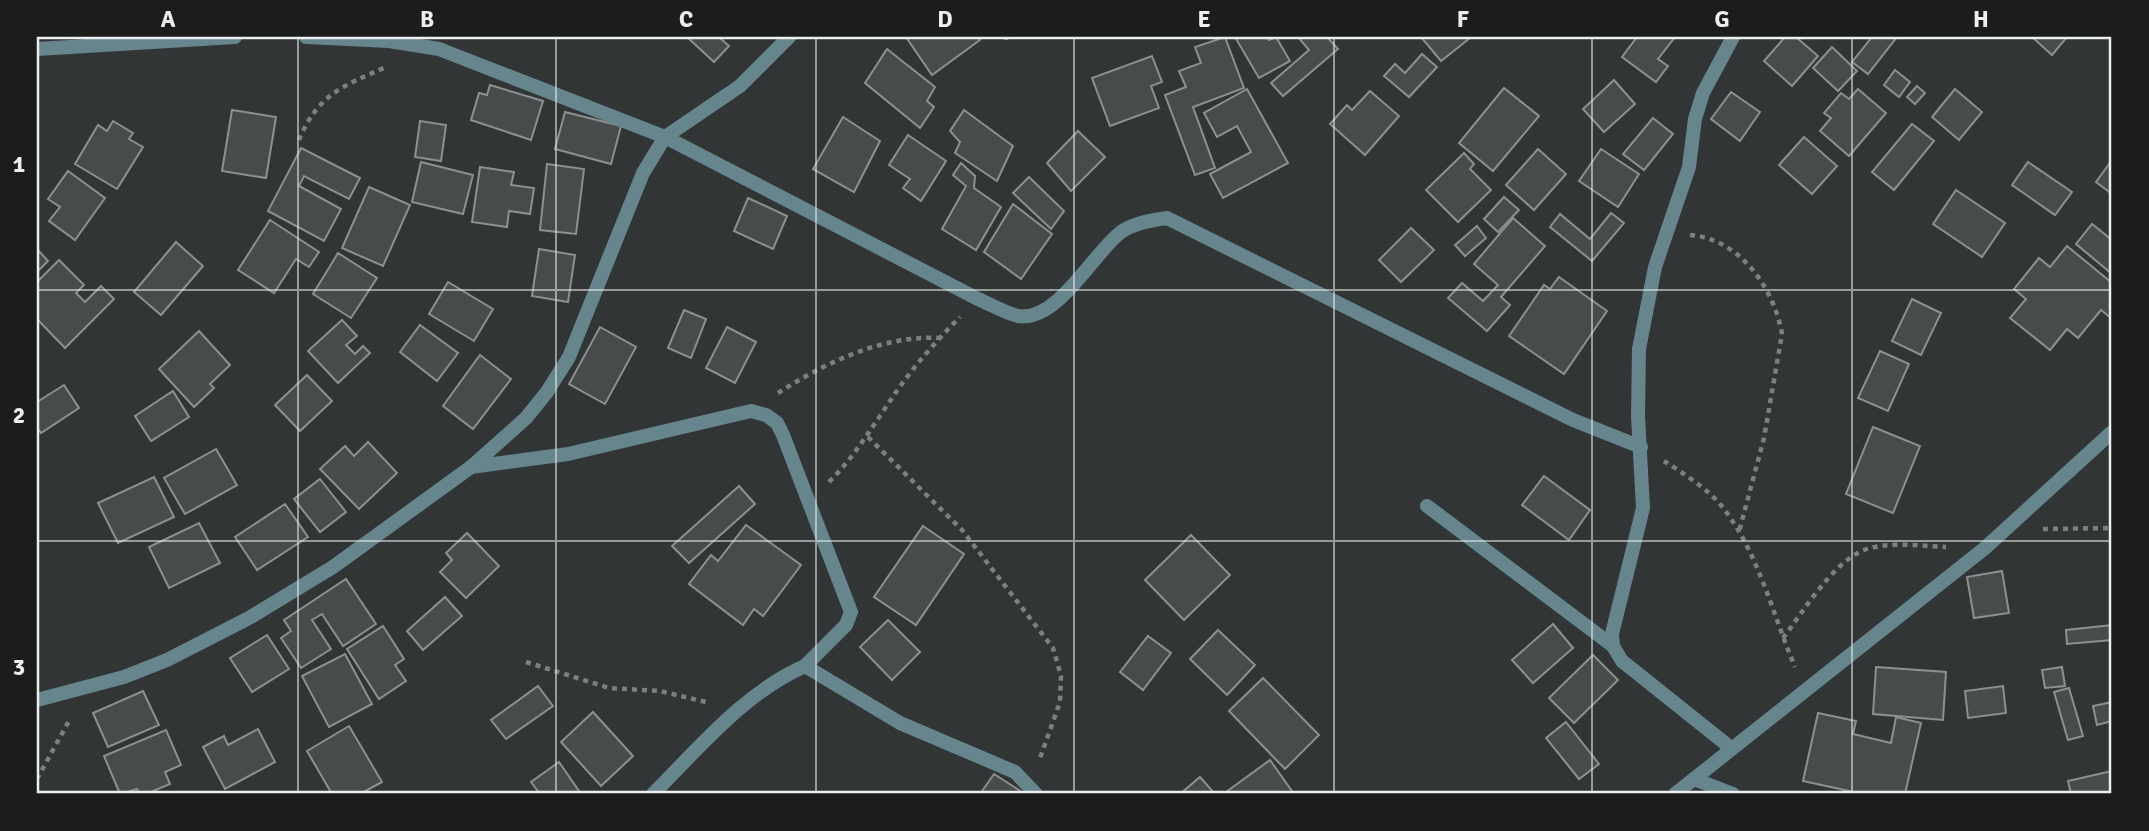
<svg xmlns="http://www.w3.org/2000/svg" width="2149" height="831" font-family="Signika,sans-serif">
<style>
.building{fill:#484b4c;stroke:#8c9090;stroke-width:2}
.lines{fill:none;stroke-linecap:round;stroke-linejoin:round}
.path{stroke:#7d8080;stroke-width:4.5;stroke-dasharray:5 5;stroke-linecap:butt}
.minor{stroke:#66858c;stroke-width:14}
.grid{fill:none;stroke:#eceeef;stroke-width:2;stroke-opacity:0.55}
.neatline{fill:none;stroke:#eceeef;stroke-width:2.5}
.grid-label{font-size:23px;text-anchor:middle;font-weight:bold;fill:#eceeef}
</style>
<rect width="100%" height="100%" fill="#313535"/>
<g class="building">
<path d="M687 37H719L729 46 714 62Z"/>
<path d="M906 37H977L980 40 932 75Z"/>
<path d="M1225 37 1244 88 1193 107 1215 168 1195 175 1165 95 1186 87 1179 71 1201 63 1195 47Z"/>
<path d="M1235 37H1267L1269 40 1276 37 1290 61 1259 78Z"/>
<path d="M1298 37H1327L1338 49 1283 96 1271 83 1309 50Z"/>
<path d="M1421 37H1469L1470 38 1441 61Z"/>
<path d="M1637 37H1675L1658 59 1668 66 1656 82 1622 57Z"/>
<path d="M1785 37H1796L1818 56 1792 86 1764 61Z"/>
<path d="M1872 37H1897L1868 74 1852 62Z"/>
<path d="M2032 37H2067L2052 55Z"/>
<path d="M1832 47 1857 71 1838 91 1813 68Z"/>
<path d="M887 49 935 87 927 101 934 107 920 128 865 83Z"/>
<path d="M1422 54 1437 67 1409 97 1384 76 1395 64 1405 73Z"/>
<path d="M1152 56 1162 82 1151 86 1159 108 1110 126 1092 78Z"/>
<path d="M1895 70 1910 82 1899 97 1884 85Z"/>
<path d="M1614 80 1635 104 1604 132 1583 109Z"/>
<path d="M490 85 543 101 531 140 471 120 479 93 487 95Z"/>
<path d="M1917 86 1925 93 1915 104 1907 97Z"/>
<path d="M1504 88 1539 116 1493 171 1459 143Z"/>
<path d="M1247 89 1288 163 1223 198 1210 174 1251 152 1237 126 1217 137 1204 113Z"/>
<path d="M1858 89 1886 113 1849 156 1820 131 1831 118 1824 113 1841 93 1849 99Z"/>
<path d="M1955 89 1982 112 1959 140 1932 117Z"/>
<path d="M1370 91 1399 116 1365 155 1330 124 1347 105 1352 110Z"/>
<path d="M1731 92 1760 112 1740 141 1711 119Z"/>
<path d="M232 110 276 117 266 178 222 171Z"/>
<path d="M964 110 1013 146 997 181 955 153 960 142 950 131Z"/>
<path d="M565 112 621 126 611 164 555 149Z"/>
<path d="M843 117 880 141 854 192 813 169Z"/>
<path d="M1653 118 1673 134 1644 170 1623 154Z"/>
<path d="M113 121 133 133 129 139 143 147 117 189 75 164 98 125 107 131Z"/>
<path d="M420 121 446 125 441 161 415 157Z"/>
<path d="M1912 124 1934 141 1894 190 1872 172Z"/>
<path d="M1078 131 1105 157 1071 191 1047 163Z"/>
<path d="M908 135 946 161 921 201 903 188 910 179 889 165Z"/>
<path d="M1804 137 1837 166 1812 194 1779 165Z"/>
<path d="M301 148 360 178 349 199 304 176 299 186 341 209 324 241 268 211Z"/>
<path d="M1538 149 1566 174 1534 210 1506 185Z"/>
<path d="M1601 149 1639 174 1618 207 1579 181Z"/>
<path d="M1464 153 1474 164 1470 169 1491 190 1458 222 1426 190Z"/>
<path d="M2112 160V194L2096 182Z"/>
<path d="M421 162 473 175 463 214 412 202Z"/>
<path d="M2028 162 2072 192 2055 215 2012 185Z"/>
<path d="M961 163 975 176 974 188 1001 207 976 250 942 229 966 186 953 175Z"/>
<path d="M547 164 584 169 576 234 540 230Z"/>
<path d="M480 167 514 172 511 185 534 188 530 214 509 211 507 227 472 222Z"/>
<path d="M68 171 105 198 75 240 49 221 60 207 48 199Z"/>
<path d="M1029 177 1064 211 1051 229 1013 193Z"/>
<path d="M369 187 410 205 383 266 342 248Z"/>
<path d="M1956 190 2005 223 1982 257 1933 224Z"/>
<path d="M1504 197 1519 210 1498 232 1484 219Z"/>
<path d="M748 198 787 216 773 249 734 231Z"/>
<path d="M1013 204 1052 234 1021 279 984 252Z"/>
<path d="M1611 213 1624 223 1592 261 1550 227 1560 214 1590 239Z"/>
<path d="M1513 218 1545 246 1501 297 1510 305 1487 331 1448 298 1462 283 1483 301 1498 285 1474 264Z"/>
<path d="M270 220 319 252 309 267 296 259 274 293 238 270Z"/>
<path d="M2092 224 2112 240V274L2076 244Z"/>
<path d="M1477 226 1486 238 1465 256 1455 245Z"/>
<path d="M1411 228 1434 250 1401 282 1379 260Z"/>
<path d="M176 242 203 266 161 315 134 292Z"/>
<path d="M2067 246 2112 283V319L2101 310 2078 338 2067 329 2050 350 2010 318 2026 299 2014 289 2039 258 2050 267Z"/>
<path d="M37 249 48 261 37 272Z"/>
<path d="M539 249 575 255 568 302 532 296Z"/>
<path d="M338 253 377 278 351 318 313 294Z"/>
<path d="M59 260 84 285 76 293 85 302 101 286 114 299 65 348 37 319V282Z"/>
<path d="M1559 277 1607 311 1564 374 1509 336 1544 285 1550 289Z"/>
<path d="M448 282 493 309 474 341 429 314Z"/>
<path d="M1912 299 1941 313 1921 355 1892 341Z"/>
<path d="M684 310 706 319 691 358 668 348Z"/>
<path d="M342 320 357 336 346 345 355 354 363 346 370 353 338 383 308 351Z"/>
<path d="M420 325 458 353 437 381 400 352Z"/>
<path d="M600 327 636 347 605 404 569 384Z"/>
<path d="M727 327 756 342 735 383 706 368Z"/>
<path d="M199 331 230 365 210 384 214 388 194 407 159 369Z"/>
<path d="M1880 351 1909 364 1888 411 1858 398Z"/>
<path d="M480 355 511 379 473 429 443 406Z"/>
<path d="M307 375 332 401 300 431 275 405Z"/>
<path d="M64 385 79 408 41 433 37 427V402Z"/>
<path d="M173 391 189 417 151 441 135 416Z"/>
<path d="M1873 427 1920 446 1893 513 1846 494Z"/>
<path d="M368 442 397 473 359 509 320 469 345 446 354 456Z"/>
<path d="M216 449 237 485 185 514 164 478Z"/>
<path d="M1544 476 1590 510 1569 540 1522 505Z"/>
<path d="M154 477 174 517 118 543 98 503Z"/>
<path d="M320 479 346 512 320 532 294 499Z"/>
<path d="M739 486 755 504 689 563 672 546Z"/>
<path d="M285 504 308 537 257 570 235 537Z"/>
<path d="M199 523 220 563 169 588 149 547Z"/>
<path d="M746 525 801 565 763 616 754 609 743 625 689 584 711 555 718 561Z"/>
<path d="M923 526 964 554 916 625 874 597Z"/>
<path d="M467 533 499 566 466 598 440 572 452 560 446 553Z"/>
<path d="M1191 535 1230 575 1184 620 1145 580Z"/>
<path d="M2002 571 2009 613 1974 618 1967 577Z"/>
<path d="M346 579 376 624 343 646 322 614 312 620 331 649 301 668 281 638 291 631 284 620Z"/>
<path d="M445 597 462 616 423 650 407 631Z"/>
<path d="M888 620 920 652 892 680 860 647Z"/>
<path d="M1553 624 1573 648 1533 683 1512 660Z"/>
<path d="M2112 625V640L2067 644 2066 630Z"/>
<path d="M383 626 404 659 395 665 406 681 379 699 347 649Z"/>
<path d="M1218 630 1255 665 1227 695 1190 659Z"/>
<path d="M267 635 289 669 252 692 230 658Z"/>
<path d="M1148 636 1171 653 1143 690 1120 672Z"/>
<path d="M345 654 372 704 329 727 302 676Z"/>
<path d="M1593 655 1618 680 1574 723 1549 698Z"/>
<path d="M1876 667 1946 672 1943 720 1873 714Z"/>
<path d="M2062 667 2065 686 2045 688 2042 670Z"/>
<path d="M1263 678 1319 735 1285 769 1229 711Z"/>
<path d="M538 686 553 706 506 739 491 720Z"/>
<path d="M2003 686 2006 713 1968 718 1965 691Z"/>
<path d="M2069 688 2083 736 2068 740 2054 692Z"/>
<path d="M143 691 159 725 108 747 93 713Z"/>
<path d="M2112 702V721L2097 725 2093 706Z"/>
<path d="M593 712 633 756 601 786 561 742Z"/>
<path d="M1818 713 1856 721 1853 734 1891 743 1896 717 1921 723 1905 794H1863L1803 781Z"/>
<path d="M1566 722 1599 764 1579 779 1546 738Z"/>
<path d="M349 726 382 782 360 794H332L307 751Z"/>
<path d="M258 729 275 762 225 789 203 747 224 736 228 745Z"/>
<path d="M166 730 181 765 165 772 170 784 146 794H139L137 789 120 794 104 756Z"/>
<path d="M1270 760 1294 794H1228L1226 792Z"/>
<path d="M559 762 581 794H540L531 782Z"/>
<path d="M2112 771V794H2071L2068 781Z"/>
<path d="M994 774 1022 792 1021 794H980Z"/>
<path d="M1200 777 1215 794H1180Z"/>
</g>
<g class="lines">
<g class="path">
<path d="M1006 40V37"/>
<path d="M299 140C318 94 343 86 386 67"/>
<path d="M1690 235C1740 239 1774 288 1782 334L1764 438 1739 532"/>
<path d="M778 393C825 363 882 335 940 338"/>
<path d="M868 437 962 530 1053 648 1061 676 1060 702 1039 761"/>
<path d="M1664 461C1682 472 1707 489 1720 504 1758 550 1772 613 1795 667"/>
<path d="M829 482C853 458 869 432 888 404 908 373 934 343 960 317"/>
<path d="M2043 529 2112 528"/>
<path d="M1783 638C1803 612 1833 562 1864 550 1888 541 1920 546 1946 547"/>
<path d="M526 662 609 688 660 691 710 703"/>
<path d="M37 779 70 719"/>
</g>
<g class="minor">
<path d="M306 37 389 41 439 49 665 137 978 299C990 304 1005 313 1018 316 1058 322 1093 253 1121 232 1134 223 1151 220 1167 218L1573 420 1641 447"/>
<path d="M37 49 235 37"/>
<path d="M471 467 568 454 751 411 766 415 777 423 783 435 851 612 846 625 805 666"/>
<path d="M1427 506 1613 646"/>
<path d="M37 700 124 677 167 660 249 618 333 567 471 467 526 418 547 392 569 357 643 173 665 137 740 86 789 37"/>
<path d="M1731 748 1622 661 1613 646 1612 634 1643 508 1638 416 1639 349 1655 267 1689 167 1695 119 1703 93 1733 37"/>
<path d="M1694 779 1733 794"/>
<path d="M653 794C699 748 745 692 805 666L900 723 1015 772 1036 794"/>
<path d="M1675 794 1985 548 2112 432"/>
</g>
</g>
<path class="grid" d="M298 37V794M556 37V794M816 37V794M1074 37V794M1334 37V794M1592 37V794M1852 37V794M37 290H2112M37 541H2112"/>
<rect width="2149" height="831" fill="none" stroke="#1b1c1c" stroke-width="77"/>
<rect x="38" y="38" width="2072" height="754" class="neatline"/>
<g class="grid-label">
<text x="168" y="27">A</text>
<text x="427" y="27">B</text>
<text x="686" y="27">C</text>
<text x="945" y="27">D</text>
<text x="1204" y="27">E</text>
<text x="1463" y="27">F</text>
<text x="1722" y="27">G</text>
<text x="1981" y="27">H</text>
<text x="19" y="172">1</text>
<text x="19" y="423">2</text>
<text x="19" y="675">3</text>
</g>
</svg>
